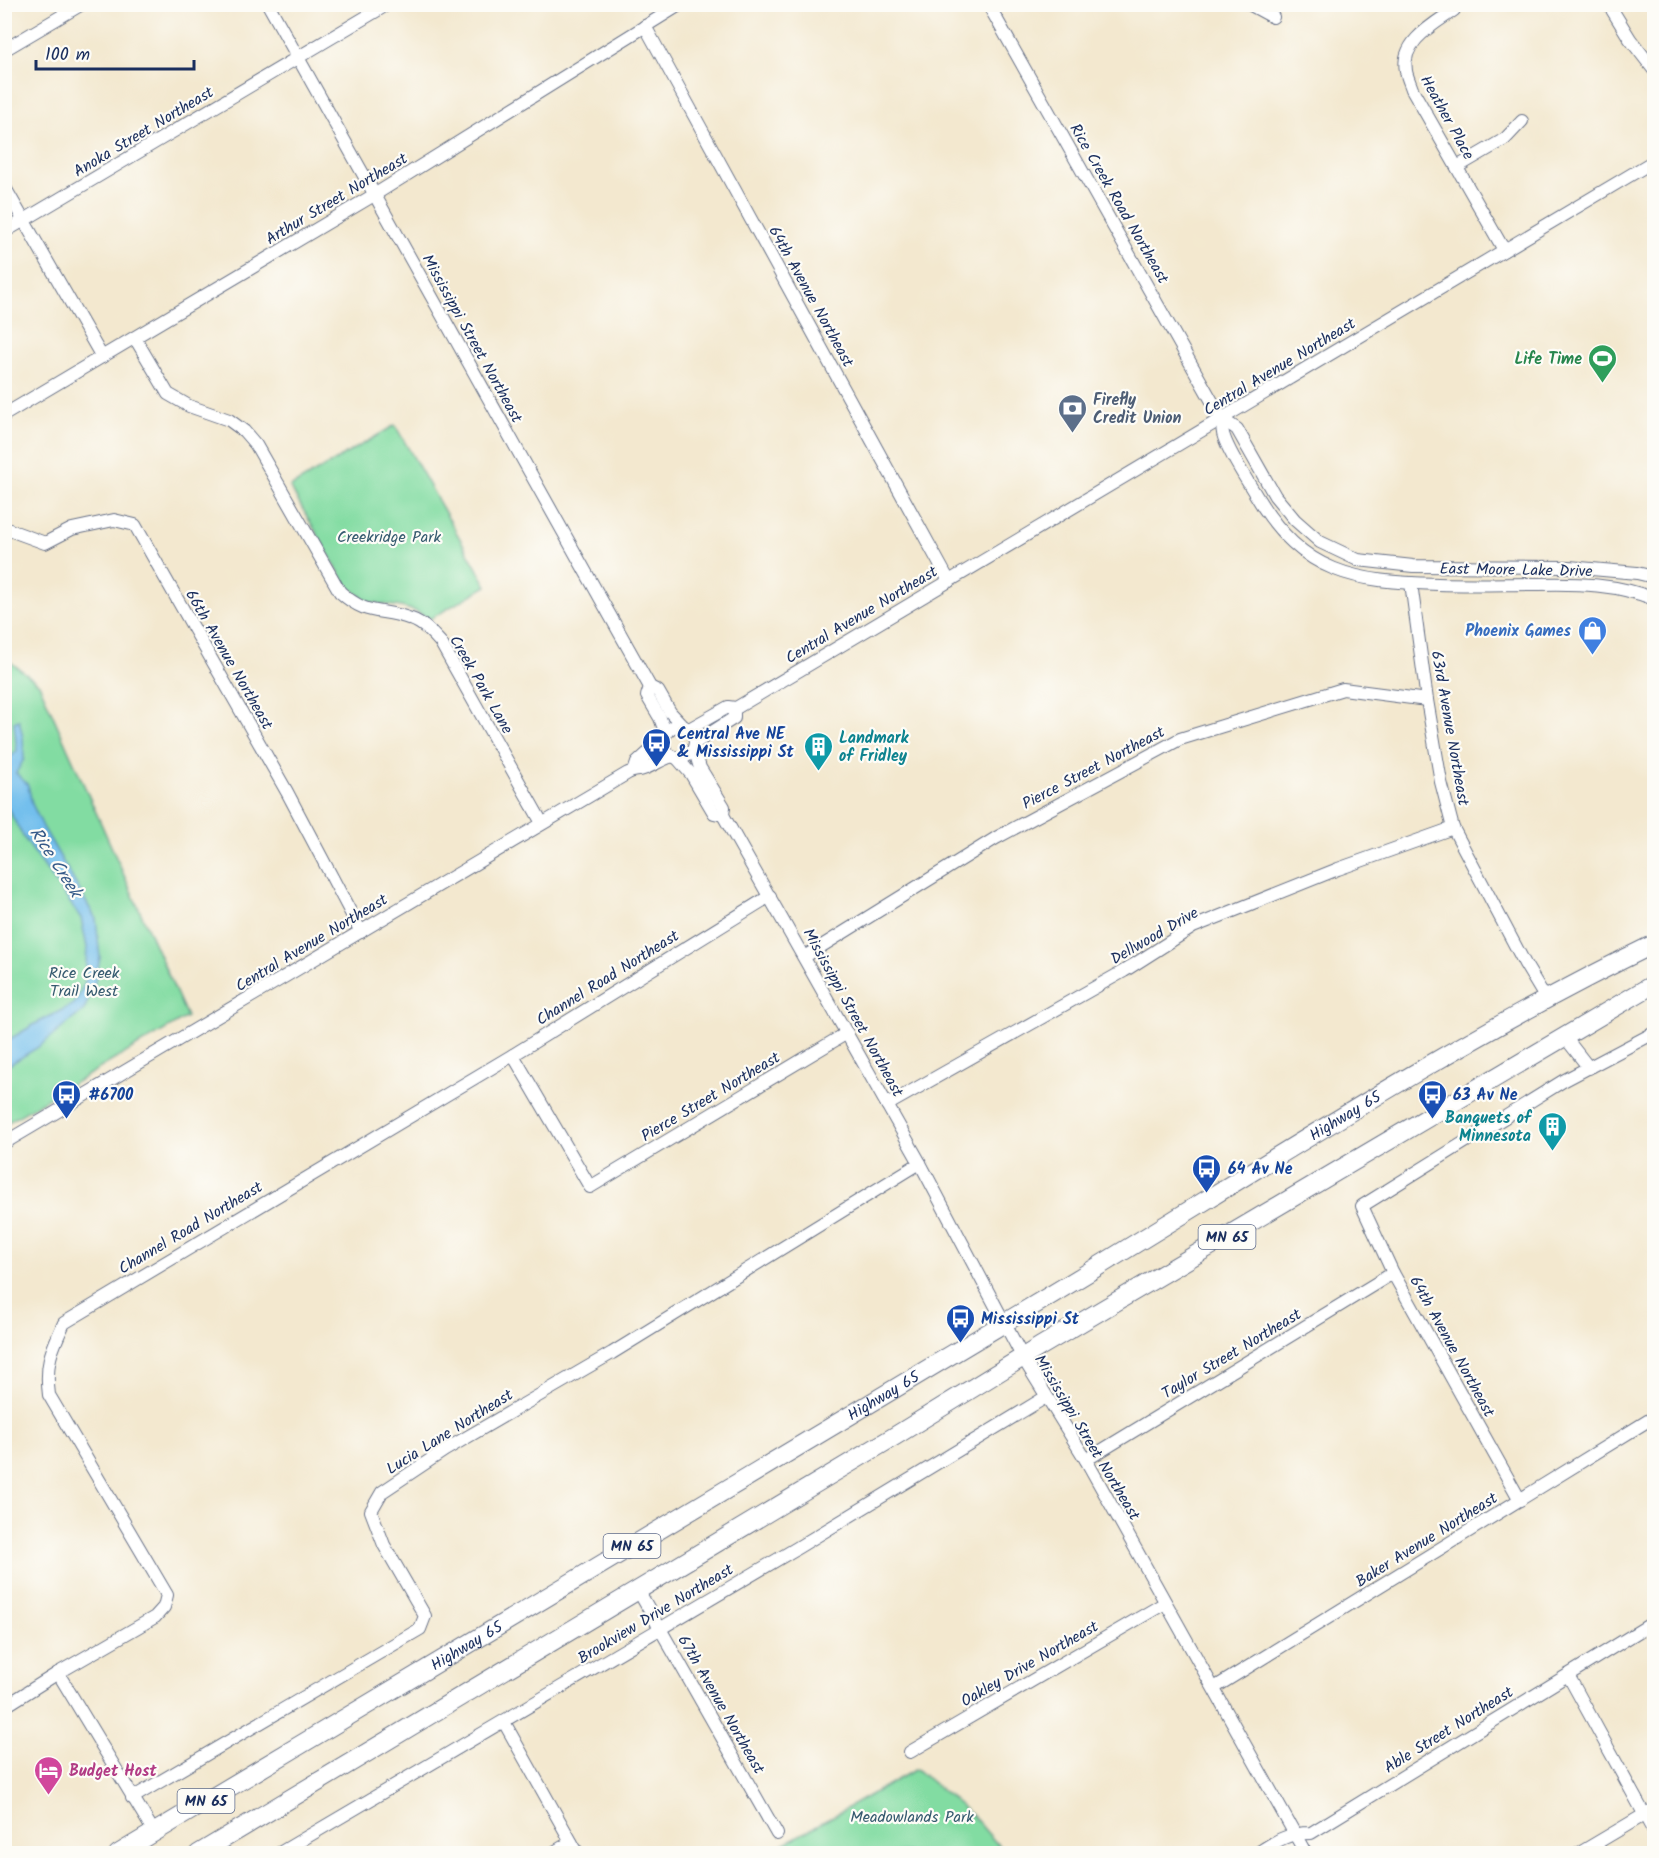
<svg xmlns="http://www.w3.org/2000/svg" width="1659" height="1858" font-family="Kalam,sans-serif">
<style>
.green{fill:#82dca2;stroke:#4e8680;stroke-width:1.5}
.water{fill:#73bfed;stroke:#4777a6;stroke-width:1.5}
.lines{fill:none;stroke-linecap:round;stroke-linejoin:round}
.minor-casing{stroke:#677086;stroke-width:14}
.highway-casing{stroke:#677086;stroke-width:20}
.minor{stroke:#fff;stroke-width:12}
.highway{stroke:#fff;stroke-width:18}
.labels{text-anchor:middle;stroke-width:4.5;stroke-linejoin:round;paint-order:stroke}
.shield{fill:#fdfcf7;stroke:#5f6c8c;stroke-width:1.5}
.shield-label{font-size:15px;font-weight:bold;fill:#1b2f5e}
.street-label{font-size:16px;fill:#1b2f5e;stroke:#fdfcf7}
.leisure-label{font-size:16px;font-weight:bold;fill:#27864d;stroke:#fdfcf7;text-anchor:end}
.service-label{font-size:16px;font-weight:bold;fill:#4e5e75;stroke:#fdfcf7;text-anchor:start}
.park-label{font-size:16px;fill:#355a6f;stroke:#fdfcf7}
.shop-label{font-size:16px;font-weight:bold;fill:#366cbe;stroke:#fdfcf7;text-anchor:end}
.transit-label{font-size:16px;font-weight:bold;fill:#164399;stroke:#fdfcf7;text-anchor:start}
.culture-label{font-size:16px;font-weight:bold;fill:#0d838f;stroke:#fdfcf7;text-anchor:start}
.hotel-label{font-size:16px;font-weight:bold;fill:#b23c85;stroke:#fdfcf7;text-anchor:start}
.water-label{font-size:18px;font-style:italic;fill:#355a89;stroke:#fdfcf7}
</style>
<rect width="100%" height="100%" fill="#fdfcf7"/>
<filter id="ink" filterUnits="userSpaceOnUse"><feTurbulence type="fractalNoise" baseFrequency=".0167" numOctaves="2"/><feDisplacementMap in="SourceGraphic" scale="12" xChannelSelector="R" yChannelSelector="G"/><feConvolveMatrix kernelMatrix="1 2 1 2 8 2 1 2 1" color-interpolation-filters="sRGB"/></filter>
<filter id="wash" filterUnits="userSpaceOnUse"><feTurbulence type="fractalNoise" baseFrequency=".008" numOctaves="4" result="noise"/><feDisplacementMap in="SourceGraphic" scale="24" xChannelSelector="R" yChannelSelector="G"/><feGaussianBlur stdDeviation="1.35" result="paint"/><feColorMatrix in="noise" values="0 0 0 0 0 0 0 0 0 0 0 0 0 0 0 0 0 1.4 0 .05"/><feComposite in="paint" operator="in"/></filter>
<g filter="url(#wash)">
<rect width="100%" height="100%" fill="#f3e8cf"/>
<g class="green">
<path d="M395 425 487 586 430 619 415 611 401 607 369 602 347 586 290 487Z"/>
<path d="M4 657 39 684 187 1017 5 1124Z"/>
<path d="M916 1769 972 1815 1005 1853 770 1854 775 1849Z"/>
</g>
<path class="water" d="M19 720 23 738 24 759 16 773 28 785 32 804 44 829 96 919 100 958 94 986 84 1010 40 1046 9 1065H5V1042L35 1024 74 1004 85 983 87 947 81 918 24 838 5 803V762L17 751 14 722Z"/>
</g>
<g filter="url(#ink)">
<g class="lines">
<defs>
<g id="minor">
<path d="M268 4 650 687 658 691 670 712 684 727"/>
<path d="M988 4 1222 419C1222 425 1222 432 1224 437 1230 455 1247 480 1257 497 1303 574 1355 582 1438 584 1472 585 1505 584 1538 584 1577 583 1618 584 1654 599"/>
<path d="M1249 4 1273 17"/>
<path d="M1610 4 1611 8 1630 39 1654 70"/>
<path d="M1454 10C1434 24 1400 42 1406 71 1407 77 1410 83 1412 89L1504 250"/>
<path d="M645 26 949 581"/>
<path d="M4 50 82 4"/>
<path d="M1457 167 1505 139 1522 121"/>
<path d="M4 186 102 357"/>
<path d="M4 232 388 4"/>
<path d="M135 338 168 394 189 406 229 420 244 431 256 445 340 592C369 618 380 607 411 619 423 623 432 633 441 643L542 823"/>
<path d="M4 415 374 195 681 4"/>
<path d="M1222 419 1237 429 1275 496 1295 520 1320 542 1358 560 1413 566 1569 567 1637 573 1654 577"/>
<path d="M4 528 45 543 72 529 114 520 135 525 287 792 361 932"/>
<path d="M1411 583 1427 700 1441 782 1453 828 1525 964 1546 999"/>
<path d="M650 687 647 696 660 718 666 734"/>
<circle cx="679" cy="742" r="16"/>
<path d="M689 729 728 707 736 708 1654 161"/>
<path d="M695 743 734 718V709"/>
<path d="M694 748 700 768 724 807 723 815 920 1163 1023 1358 1086 1460 1306 1854"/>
<path d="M677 758 691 774 714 813 723 815"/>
<path d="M635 769 637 763 664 738"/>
<path d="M804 957 996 838 1180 739 1343 689 1427 700"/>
<path d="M1564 1036 1589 1068"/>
<path d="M513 1055 590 1187 847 1033"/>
<path d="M887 1105 1124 971 1193 927 1338 869 1453 828"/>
<path d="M4 1143 628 773C634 770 637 771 643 769 653 766 662 759 672 756"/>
<path d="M1086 1460 1393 1273"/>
<path d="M1520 1500 1393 1273 1362 1206 1563 1081 1654 1033"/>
<path d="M638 1590 777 1834"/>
<path d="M58 1673 154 1832"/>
<path d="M1568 1675 1654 1832"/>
<path d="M1214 1688 1654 1417"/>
<path d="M4 1707 58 1673 155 1617 164 1607 167 1595 49 1395C45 1364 51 1351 64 1323L513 1055 770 896"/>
<path d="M504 1722 578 1854"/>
<path d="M910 1752 1165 1603"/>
<path d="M132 1798 420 1629 425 1616 384 1545 371 1511 382 1492 445 1450 612 1353 920 1163"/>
<path d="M278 1854 797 1548 1046 1397"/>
<path d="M551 1854 571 1842"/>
<path d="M1256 1854C1276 1841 1287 1833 1311 1833L1654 1622"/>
<path d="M1578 1854 1654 1809"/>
</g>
<g id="highway">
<path id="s1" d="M118 1854C421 1673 723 1490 1026 1310 1234 1186 1436 1050 1654 944"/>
<path d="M198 1854 895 1436 1041 1346 1654 984"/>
</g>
</defs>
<use href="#minor" class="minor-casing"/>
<use href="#highway" class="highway-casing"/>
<use href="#minor" class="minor"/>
<use href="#highway" class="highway"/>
</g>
</g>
<defs>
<symbol id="stadium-pin" viewBox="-11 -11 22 30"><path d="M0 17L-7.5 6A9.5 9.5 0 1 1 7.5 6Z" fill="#2e9e5b" stroke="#fdfcf7"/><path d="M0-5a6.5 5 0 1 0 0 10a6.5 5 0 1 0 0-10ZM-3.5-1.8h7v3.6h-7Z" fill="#fff"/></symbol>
<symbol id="bank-pin" viewBox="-11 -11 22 30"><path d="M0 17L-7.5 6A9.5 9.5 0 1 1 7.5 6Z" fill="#5c6f8a" stroke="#fdfcf7"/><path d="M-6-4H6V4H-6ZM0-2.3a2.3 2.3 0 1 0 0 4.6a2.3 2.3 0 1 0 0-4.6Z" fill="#fff"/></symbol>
<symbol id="shop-pin" viewBox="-11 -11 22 30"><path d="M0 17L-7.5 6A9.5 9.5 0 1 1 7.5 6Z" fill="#3f7fe0" stroke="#fdfcf7"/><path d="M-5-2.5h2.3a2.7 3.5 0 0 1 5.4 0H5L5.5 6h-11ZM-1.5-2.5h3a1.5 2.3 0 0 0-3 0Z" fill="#fff"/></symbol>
<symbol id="bus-pin" viewBox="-11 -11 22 30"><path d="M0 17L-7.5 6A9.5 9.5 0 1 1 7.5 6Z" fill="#1a4fb4" stroke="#fdfcf7"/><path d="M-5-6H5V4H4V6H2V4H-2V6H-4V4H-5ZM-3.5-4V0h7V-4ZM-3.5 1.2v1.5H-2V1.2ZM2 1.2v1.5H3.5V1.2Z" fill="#fff"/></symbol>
<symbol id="building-pin" viewBox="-11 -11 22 30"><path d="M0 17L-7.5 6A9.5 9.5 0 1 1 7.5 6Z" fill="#0f9aa8" stroke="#fdfcf7"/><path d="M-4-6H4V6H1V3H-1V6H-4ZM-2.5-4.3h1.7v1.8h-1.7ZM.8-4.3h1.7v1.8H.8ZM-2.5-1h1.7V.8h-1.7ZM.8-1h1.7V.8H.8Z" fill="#fff"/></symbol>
<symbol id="hotel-pin" viewBox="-11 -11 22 30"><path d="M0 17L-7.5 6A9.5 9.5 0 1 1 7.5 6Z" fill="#d1479c" stroke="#fdfcf7"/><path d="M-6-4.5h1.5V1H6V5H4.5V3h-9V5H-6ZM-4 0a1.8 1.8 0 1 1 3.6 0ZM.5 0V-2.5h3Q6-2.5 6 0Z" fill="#fff"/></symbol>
</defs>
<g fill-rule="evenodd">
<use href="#stadium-pin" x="1586" y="342" width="33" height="45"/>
<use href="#bank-pin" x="1056" y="392" width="33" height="45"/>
<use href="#shop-pin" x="1576" y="614" width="33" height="45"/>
<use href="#bus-pin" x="640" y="726" width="33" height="45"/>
<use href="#building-pin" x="802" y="730" width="33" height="45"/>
<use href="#bus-pin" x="50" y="1078" width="33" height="45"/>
<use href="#bus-pin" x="1416" y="1078" width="33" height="45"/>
<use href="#building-pin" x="1536" y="1110" width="33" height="45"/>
<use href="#bus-pin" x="1190" y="1152" width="33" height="45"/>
<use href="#bus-pin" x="944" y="1302" width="33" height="45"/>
<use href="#hotel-pin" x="32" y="1754" width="33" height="45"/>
</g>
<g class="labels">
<g class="shield">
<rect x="1198.5" y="1225" width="57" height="24" rx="4.5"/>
<rect x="603.5" y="1534" width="57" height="24" rx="4.5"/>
<rect x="177.5" y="1789" width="57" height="24" rx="4.5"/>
</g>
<g class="shield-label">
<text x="1227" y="1242">MN 65</text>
<text x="632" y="1551">MN 65</text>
<text x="206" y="1806">MN 65</text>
</g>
<g class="street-label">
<text transform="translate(1448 117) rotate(61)" y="6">Heather Place</text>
<text transform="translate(143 131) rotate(-31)" y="6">Anoka Street Northeast</text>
<text transform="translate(336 198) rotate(-31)" y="6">Arthur Street Northeast</text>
<text transform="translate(1120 203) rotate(60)" y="6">Rice Creek Road Northeast</text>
<text transform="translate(812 296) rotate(61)" y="6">64th Avenue Northeast</text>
<text transform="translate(473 338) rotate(61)" y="6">Mississippi Street Northeast</text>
<text transform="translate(1279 366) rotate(-31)" y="6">Central Avenue Northeast</text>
<text transform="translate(1516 569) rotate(1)" y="6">East Moore Lake Drive</text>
<text transform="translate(861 614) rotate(-31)" y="6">Central Avenue Northeast</text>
<text transform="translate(230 659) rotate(60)" y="6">66th Avenue Northeast</text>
<text transform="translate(482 684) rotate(60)" y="6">Creek Park Lane</text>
<text transform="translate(1451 728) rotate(80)" y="6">63rd Avenue Northeast</text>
<text transform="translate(1093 767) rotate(-28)" y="6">Pierce Street Northeast</text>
<text transform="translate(1154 935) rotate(-30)" y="6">Dellwood Drive</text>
<text transform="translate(311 942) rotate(-31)" y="6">Central Avenue Northeast</text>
<text transform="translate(607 977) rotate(-32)" y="6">Channel Road Northeast</text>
<text transform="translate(854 1012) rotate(61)" y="6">Mississippi Street Northeast</text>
<text transform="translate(710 1096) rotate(-31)" y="6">Pierce Street Northeast</text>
<text dy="6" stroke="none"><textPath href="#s1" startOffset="1432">Highway 65</textPath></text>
<text transform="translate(190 1227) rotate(-31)" y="6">Channel Road Northeast</text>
<text transform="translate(1453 1346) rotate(61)" y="6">64th Avenue Northeast</text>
<text transform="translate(1231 1353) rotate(-31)" y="6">Taylor Street Northeast</text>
<text dy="6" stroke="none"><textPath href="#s1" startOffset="892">Highway 65</textPath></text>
<text transform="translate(449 1431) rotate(-32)" y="6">Lucia Lane Northeast</text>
<text transform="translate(1088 1437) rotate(59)" y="6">Mississippi Street Northeast</text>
<text transform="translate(1426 1539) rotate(-32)" y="6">Baker Avenue Northeast</text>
<text transform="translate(655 1613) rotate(-31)" y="6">Brookview Drive Northeast</text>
<text dy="6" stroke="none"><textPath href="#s1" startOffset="406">Highway 65</textPath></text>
<text transform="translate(1029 1663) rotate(-30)" y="6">Oakley Drive Northeast</text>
<text transform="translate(722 1704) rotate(60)" y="6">67th Avenue Northeast</text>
<text transform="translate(1448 1729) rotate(-32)" y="6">Able Street Northeast</text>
</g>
<g class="leisure-label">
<text x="1582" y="364">Life Time</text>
</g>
<g class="service-label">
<text x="1093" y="405">Firefly<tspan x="1093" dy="18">Credit Union</tspan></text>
</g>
<g class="park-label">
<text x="389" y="542">Creekridge Park</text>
<text x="84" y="978">Rice Creek<tspan x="84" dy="18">Trail West</tspan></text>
<text x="912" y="1822">Meadowlands Park</text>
</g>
<g class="shop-label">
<text x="1571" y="636">Phoenix Games</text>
</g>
<g class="transit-label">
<text x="677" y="739">Central Ave NE<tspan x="677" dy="18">&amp; Mississippi St</tspan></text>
<text x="88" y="1100">#6700</text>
<text x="1453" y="1100">63 Av Ne</text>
<text x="1228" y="1174">64 Av Ne</text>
<text x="981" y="1324">Mississippi St</text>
</g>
<g class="culture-label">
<text x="839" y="743">Landmark<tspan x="839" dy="18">of Fridley</tspan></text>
<text x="1531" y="1123" text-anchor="end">Banquets of<tspan x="1531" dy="18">Minnesota</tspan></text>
</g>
<g class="hotel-label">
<text x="69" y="1776">Budget Host</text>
</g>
<g class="water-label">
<text transform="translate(56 862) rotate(57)" y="6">Rice Creek</text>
</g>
</g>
<rect width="1659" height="1858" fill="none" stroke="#fdfcf7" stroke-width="24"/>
<path d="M36 60v9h158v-9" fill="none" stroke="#1b2f5e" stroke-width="3"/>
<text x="45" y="60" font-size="18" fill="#1b2f5e" stroke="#fdfcf7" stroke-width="4.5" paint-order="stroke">100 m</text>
</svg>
